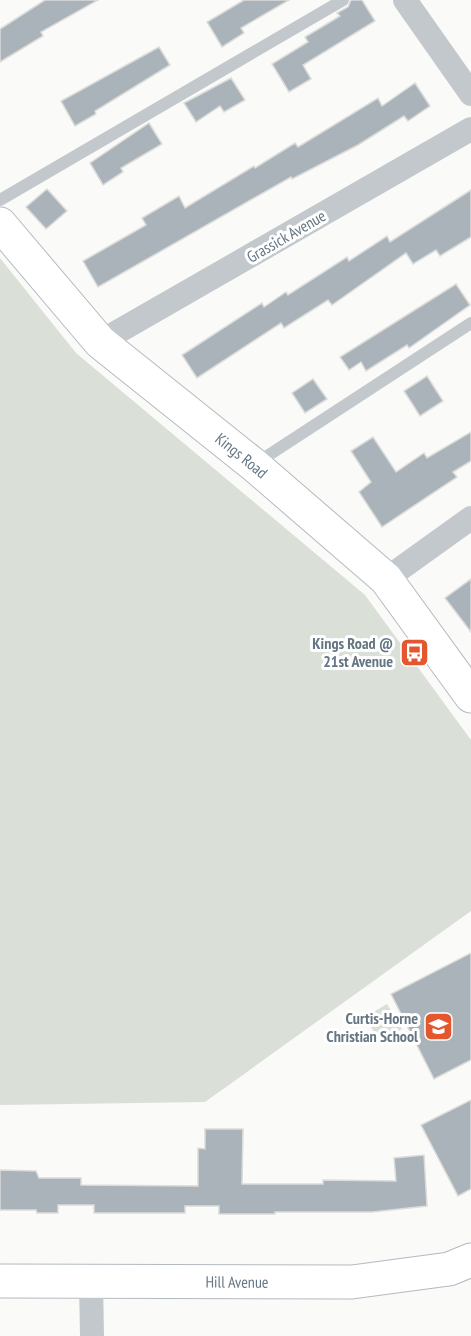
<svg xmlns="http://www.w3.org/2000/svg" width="471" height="1336" font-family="'PT Sans Narrow',sans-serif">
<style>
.green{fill:#dadfd7}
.building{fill:#aab3b9;stroke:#dcdcda;stroke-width:1.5}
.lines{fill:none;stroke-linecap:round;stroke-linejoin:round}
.secondary-casing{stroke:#b3babf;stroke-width:35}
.lane{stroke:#c3c8cc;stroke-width:12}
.street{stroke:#c3c8cc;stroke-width:24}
.secondary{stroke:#fff;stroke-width:33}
.labels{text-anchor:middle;stroke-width:6;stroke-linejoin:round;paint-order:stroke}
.street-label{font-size:16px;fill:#657683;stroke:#fff}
.poi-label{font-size:16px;font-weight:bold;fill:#657683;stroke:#fff;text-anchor:end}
</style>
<rect width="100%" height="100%" fill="#fafaf8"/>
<g class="green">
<path d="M0 258 76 353 365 595 471 740V911L205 1102 0 1105Z"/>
<path d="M387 1004 402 1029 380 1042 365 1017Z"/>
</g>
<g class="building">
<path d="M45 0H98L41 32 43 36 0 62V29Z"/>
<path d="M244 0H289L241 28 244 33 222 47 207 22Z"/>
<path d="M351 0H362L375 21 303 65 311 79 289 92 272 64 308 42 305 37 340 16 337 13 348 7Z"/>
<path d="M159 47 170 65 95 111 96 114 75 126 61 101Z"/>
<path d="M231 78 245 100 224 112 220 106 196 122 184 103Z"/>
<path d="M415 83 430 106 408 121 404 116 358 145 292 179 291 177 98 287 83 261 146 225 142 218 179 196 185 208 254 166 255 168 295 143 298 147 378 98 382 106Z"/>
<path d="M149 123 162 144 121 168 123 172 103 185 90 163Z"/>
<path d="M47 189 67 211 46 229 26 207Z"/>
<path d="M471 190V237L440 256 436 250 413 264 406 253 332 305 328 300 284 328 281 323 197 378 182 355 262 303 264 307 286 292 288 295 347 257 349 261 387 236 390 242Z"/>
<path d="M456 284 470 305 409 348 407 345 366 371 361 362 349 370 340 357Z"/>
<path d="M427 376 443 401 420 416 404 391Z"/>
<path d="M313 379 327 399 305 413 292 393Z"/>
<path d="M471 432V461L453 472 457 477 382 527 359 492 371 482 351 451 373 437 396 472 424 453 427 458Z"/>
<path d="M471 579V632L445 598Z"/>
<path d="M471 953V1060L434 1079 391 994Z"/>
<path d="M471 1100V1189L458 1196 421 1125Z"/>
<path d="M205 1129H243L242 1184H323V1180L396 1181 394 1158 424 1155 427 1206 372 1212H275V1214H219V1206H185V1213H94V1205H58V1213H37L36 1210H0V1170L36 1171 39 1178H81V1185L198 1186V1148L205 1149Z"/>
</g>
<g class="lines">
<defs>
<g id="secondary">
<path id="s1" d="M0 224 100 342 254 465 386 579 471 696"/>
<path id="s2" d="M0 1281 352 1282 449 1269 471 1260"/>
</g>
</defs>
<use href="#secondary" class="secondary-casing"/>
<g class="lane">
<path d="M0 200 343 0"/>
<path d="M255 464 471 323"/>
</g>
<g class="street">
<path d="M405 0 471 94"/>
<path d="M100 342 471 129"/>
<path d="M386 579 471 518"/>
<path d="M91 1282 92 1336"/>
</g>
<use href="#secondary" class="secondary"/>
</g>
<defs>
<symbol id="bus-square" viewBox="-11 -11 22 22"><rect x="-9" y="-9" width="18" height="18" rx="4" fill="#e4572e" stroke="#fff"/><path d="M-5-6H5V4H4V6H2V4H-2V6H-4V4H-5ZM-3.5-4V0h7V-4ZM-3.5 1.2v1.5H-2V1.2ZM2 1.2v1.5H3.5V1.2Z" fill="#fff"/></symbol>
<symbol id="school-square" viewBox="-11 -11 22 22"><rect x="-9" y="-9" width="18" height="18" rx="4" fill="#e4572e" stroke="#fff"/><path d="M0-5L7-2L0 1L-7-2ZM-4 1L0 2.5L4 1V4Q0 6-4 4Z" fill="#fff"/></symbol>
</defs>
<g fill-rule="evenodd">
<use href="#bus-square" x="398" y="636" width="33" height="33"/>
<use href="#school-square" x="422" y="1010" width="33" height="33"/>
</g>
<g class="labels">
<g class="street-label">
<text transform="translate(286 236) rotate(-30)" y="6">Grassick Avenue</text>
<text dy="6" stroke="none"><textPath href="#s1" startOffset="336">Kings Road</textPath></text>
<text dy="6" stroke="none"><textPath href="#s2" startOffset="237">Hill Avenue</textPath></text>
</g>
<g class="poi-label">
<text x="393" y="649">Kings Road @<tspan x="393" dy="18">21st Avenue</tspan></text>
<text x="418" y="1024">Curtis-Horne<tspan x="418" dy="18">Christian School</tspan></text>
</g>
</g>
</svg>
